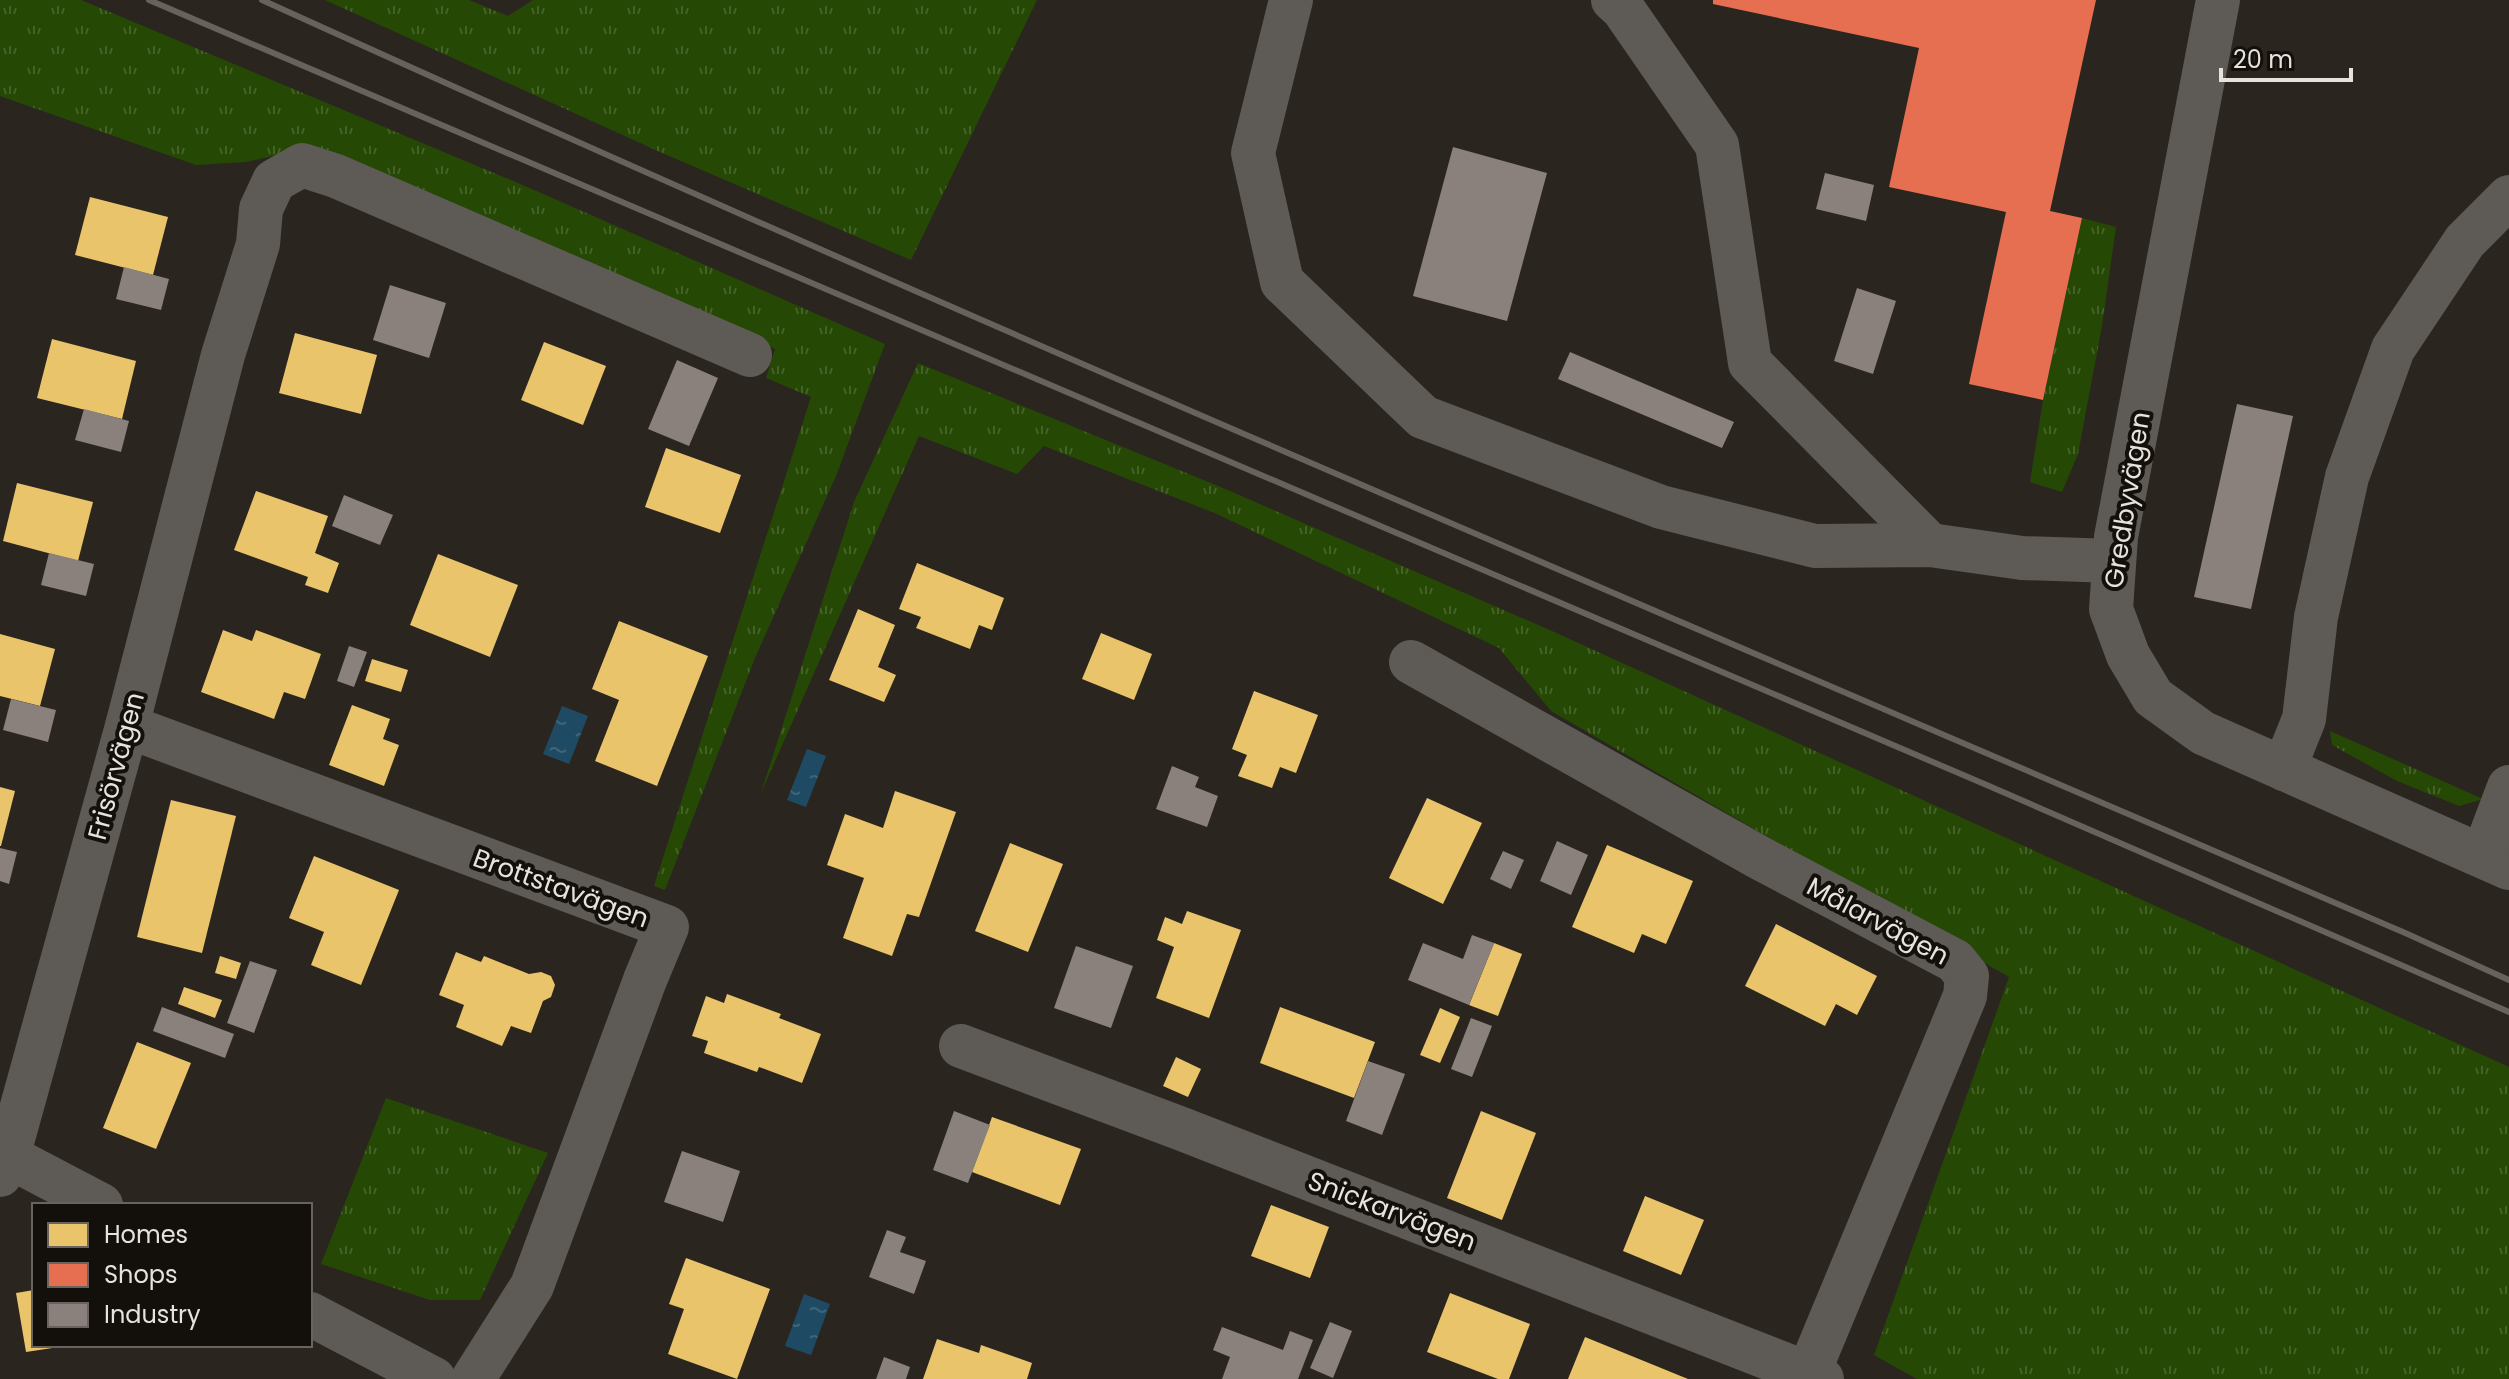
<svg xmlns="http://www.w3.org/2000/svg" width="2509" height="1379" font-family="Poppins,sans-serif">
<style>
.grass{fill:url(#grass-tufts)}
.water{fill:url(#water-ripples)}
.homes{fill:#e9c46a}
.shops{fill:#e76f51}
.industry{fill:#8a817c}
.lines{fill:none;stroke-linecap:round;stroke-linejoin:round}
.minor{stroke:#5e5a55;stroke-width:44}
.rail{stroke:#66625e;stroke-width:6}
.labels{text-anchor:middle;stroke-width:8;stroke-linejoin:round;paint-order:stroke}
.street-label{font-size:26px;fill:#e7e2db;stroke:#130f0b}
</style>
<defs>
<pattern id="grass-tufts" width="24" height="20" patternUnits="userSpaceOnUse" patternTransform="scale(2)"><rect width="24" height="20" fill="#254805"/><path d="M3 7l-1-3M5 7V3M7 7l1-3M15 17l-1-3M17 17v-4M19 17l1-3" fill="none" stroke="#456229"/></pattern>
<pattern id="water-ripples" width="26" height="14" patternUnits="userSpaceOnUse" patternTransform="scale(2)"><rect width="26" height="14" fill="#1f4a63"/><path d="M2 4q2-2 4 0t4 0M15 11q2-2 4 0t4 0" fill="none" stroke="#406479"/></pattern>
</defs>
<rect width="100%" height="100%" fill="#2a251f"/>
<g class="grass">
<path d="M0 0H81L518 183 885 344 836 476 755 658 665 890 654 886 811 397 766 378 775 349 518 234 305 149 246 162 196 165 0 96Z"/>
<path d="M325 0H469L508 16 533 0H1037L911 260 660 152Z"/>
<path d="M2082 218 2116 227 2102 326 2078 454 2062 492 2030 482 2043 400Z"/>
<path d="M918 363 1223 488 1552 631 2509 1067V1379H1917L1874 1355 2009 977 1551 711 1499 648 1217 514 1044 446 1017 474 919 436 761 793 854 502Z"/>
<path d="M2330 731 2483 799 2459 806 2397 781 2332 745Z"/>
<path d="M386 1098 548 1153 480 1300H430L321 1264Z"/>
</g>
<g class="water">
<path d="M562 706 588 716 569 764 543 754Z"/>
<path d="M807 749 826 756 806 807 787 800Z"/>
<path d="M804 1294 830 1304 811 1355 785 1346Z"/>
</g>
<g class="homes">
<path d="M90 197 168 217 153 275 75 255Z"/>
<path d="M295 333 377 355 361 414 279 393Z"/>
<path d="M52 339 136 361 122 419 37 398Z"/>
<path d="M544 342 606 366 583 425 521 400Z"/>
<path d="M666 448 741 475 720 533 645 507Z"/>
<path d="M17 483 93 502 78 561 3 541Z"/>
<path d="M256 491 328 516 315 553 339 563 328 593 305 585 308 577 234 550Z"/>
<path d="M438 554 518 585 490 657 410 625Z"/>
<path d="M917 563 1004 598 992 630 979 625 970 649 916 628 921 617 899 609Z"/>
<path d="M858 609 895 625 878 667 896 675 884 702 829 680Z"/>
<path d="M619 621 708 656 657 786 595 761 619 700 592 689Z"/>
<path d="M223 630 252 641 256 630 321 654 305 699 284 692 274 719 201 692Z"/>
<path d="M1101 633 1152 654 1134 700 1082 679Z"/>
<path d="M0 634 55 649 40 706 0 696Z"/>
<path d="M372 659 408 670 401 692 365 681Z"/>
<path d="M1254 691 1318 715 1296 773 1280 767 1272 788 1238 776 1247 755 1232 749Z"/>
<path d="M352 705 390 719 383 739 399 745 384 786 329 765Z"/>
<path d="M0 787 15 791 1 846H0Z"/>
<path d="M895 791 956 812 919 917 907 914 892 956 843 938 864 878 827 865 845 814 883 828Z"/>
<path d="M1427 798 1482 823 1443 904 1389 878Z"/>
<path d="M171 800 236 816 202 953 137 937Z"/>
<path d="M1010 843 1063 864 1028 952 975 931Z"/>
<path d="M1607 845 1693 881 1666 944 1642 934 1634 953 1572 927Z"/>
<path d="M314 856 399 890 361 985 311 965 324 932 289 918Z"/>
<path d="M1187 911 1241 930 1209 1018 1156 998 1174 947 1157 940 1165 917 1182 924Z"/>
<path d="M1776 924 1877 976 1857 1015 1836 1004 1825 1026 1745 986Z"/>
<path d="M1494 943 1522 954 1498 1016 1469 1005Z"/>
<path d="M456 952 481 962 484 956 529 974 541 972 551 976 555 985 551 997 543 1001 531 1033 511 1026 502 1046 456 1027 464 1005 439 995Z"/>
<path d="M220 956 241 963 236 979 215 973Z"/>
<path d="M184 987 222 1000 215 1018 178 1004Z"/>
<path d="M727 994 781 1014 779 1018 821 1034 802 1083 759 1067 757 1072 704 1053 708 1041 692 1036 706 996 724 1003Z"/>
<path d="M1280 1007 1375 1042 1354 1098 1260 1063Z"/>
<path d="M1440 1008 1460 1017 1440 1063 1420 1055Z"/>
<path d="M137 1042 191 1063 156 1149 103 1128Z"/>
<path d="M1176 1057 1201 1069 1188 1097 1163 1086Z"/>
<path d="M1481 1111 1536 1133 1502 1220 1447 1198Z"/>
<path d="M992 1117 1081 1149 1060 1205 972 1172Z"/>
<path d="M1645 1196 1704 1220 1681 1275 1623 1251Z"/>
<path d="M1271 1205 1329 1227 1310 1278 1251 1256Z"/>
<path d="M686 1258 770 1289 737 1379 668 1354 684 1309 669 1304Z"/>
<path d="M34 1290V1345L59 1347 26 1352 16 1293Z"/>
<path d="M1450 1293 1530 1324 1509 1379H1498L1427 1352Z"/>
<path d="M1585 1337 1688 1379H1568Z"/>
<path d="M937 1339 979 1353 981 1345 1032 1363 1027 1379H923Z"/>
</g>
<path class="shops" d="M1713 0H2096L2050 211 2082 218 2043 400 1969 384 2006 212 1889 187 1919 48 1713 4Z"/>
<g class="industry">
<path d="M1453 147 1547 173 1507 321 1413 296Z"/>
<path d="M1825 173 1874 185 1866 221 1816 209Z"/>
<path d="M124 267 169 279 161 310 116 299Z"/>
<path d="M390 285 446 303 429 358 373 340Z"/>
<path d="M1857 288 1896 301 1873 374 1834 361Z"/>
<path d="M1570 352 1734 422 1722 448 1558 379Z"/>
<path d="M677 360 718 378 689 446 648 429Z"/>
<path d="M2237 404 2293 416 2251 609 2194 597Z"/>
<path d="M84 409 129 421 121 452 75 440Z"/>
<path d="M344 495 393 515 380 545 332 526Z"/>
<path d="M49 553 94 564 86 596 41 585Z"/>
<path d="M349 646 367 652 354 687 337 681Z"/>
<path d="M11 699 56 710 48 742 3 730Z"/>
<path d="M1172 766 1199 777 1195 787 1218 796 1207 827 1156 809Z"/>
<path d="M1557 841 1588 855 1571 895 1540 881Z"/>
<path d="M0 848 17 852 9 884 0 881Z"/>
<path d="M1503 851 1524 860 1511 889 1490 879Z"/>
<path d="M1472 935 1494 943 1469 1005 1408 980 1423 943 1463 959Z"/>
<path d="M1076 946 1133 966 1111 1028 1054 1008Z"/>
<path d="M250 961 277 970 254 1033 227 1023Z"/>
<path d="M162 1007 234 1034 225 1058 153 1031Z"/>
<path d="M1471 1018 1492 1026 1472 1077 1451 1069Z"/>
<path d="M1368 1061 1405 1074 1382 1135 1346 1121Z"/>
<path d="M954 1111 990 1125 968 1183 933 1170Z"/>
<path d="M682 1151 740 1171 723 1222 664 1202Z"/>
<path d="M887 1230 906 1237 900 1252 926 1261 914 1294 869 1277Z"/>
<path d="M1330 1322 1352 1331 1333 1378 1310 1368Z"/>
<path d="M1222 1327 1283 1350 1290 1331 1313 1340 1298 1379H1222L1230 1357 1213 1350Z"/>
<path d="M884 1357 910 1367 906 1379H876Z"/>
</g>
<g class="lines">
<g class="minor">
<path d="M1291 0 1253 153 1282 282 1423 417 1661 507 1815 546 1930 545 2022 558 2114 561"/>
<path d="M1613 0 1623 9 1717 145 1750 363 1930 545"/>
<path d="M2218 0 2116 537 2111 609 2128 655 2153 697 2203 733 2509 868"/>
<path d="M1411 662 1760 858 1955 961 1967 976 1965 996 1806 1379"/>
<path d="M127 726 667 927 645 980 532 1286 473 1379"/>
<path d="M2284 769 2304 719 2316 617 2347 477 2393 349 2465 241 2509 197"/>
<path d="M2483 856 2509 787"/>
<path d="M961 1046 1182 1129 1822 1379"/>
<path d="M0 1152 101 1205"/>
<path d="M0 1175 8 1157 127 726 223 355 258 244 261 209 274 181 302 165 336 176 750 355"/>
<path d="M310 1314 434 1379"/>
</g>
<g class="rail">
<path d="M149 0 1989 786 2509 1012"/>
<path d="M262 0C971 322 1688 624 2403 932L2509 980"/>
</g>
</g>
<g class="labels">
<g class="street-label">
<text transform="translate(2127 500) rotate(-81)" y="9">Gredbyvägen</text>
<text transform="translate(116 766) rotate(-75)" y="9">Frisörvägen</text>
<text transform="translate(561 888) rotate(20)" y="9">Brottstavägen</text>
<text transform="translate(1878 921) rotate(28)" y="9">Målarvägen</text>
<text transform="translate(1392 1211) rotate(21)" y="9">Snickarvägen</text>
</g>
</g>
<rect x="32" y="1203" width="280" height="144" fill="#130f0b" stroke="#68635e" stroke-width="2"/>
<rect x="48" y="1223" width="40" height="24" fill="#e9c46a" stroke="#68635e" stroke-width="2"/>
<text x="104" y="1243" font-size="24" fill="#e7e2db">Homes</text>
<rect x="48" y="1263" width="40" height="24" fill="#e76f51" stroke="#68635e" stroke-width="2"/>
<text x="104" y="1283" font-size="24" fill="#e7e2db">Shops</text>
<rect x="48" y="1303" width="40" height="24" fill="#8a817c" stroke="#68635e" stroke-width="2"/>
<text x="104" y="1323" font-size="24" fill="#e7e2db">Industry</text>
<path d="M2221 68v12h130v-12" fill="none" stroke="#e7e2db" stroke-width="4"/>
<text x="2233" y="68" font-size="24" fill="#e7e2db" stroke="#130f0b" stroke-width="6" paint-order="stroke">20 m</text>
</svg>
